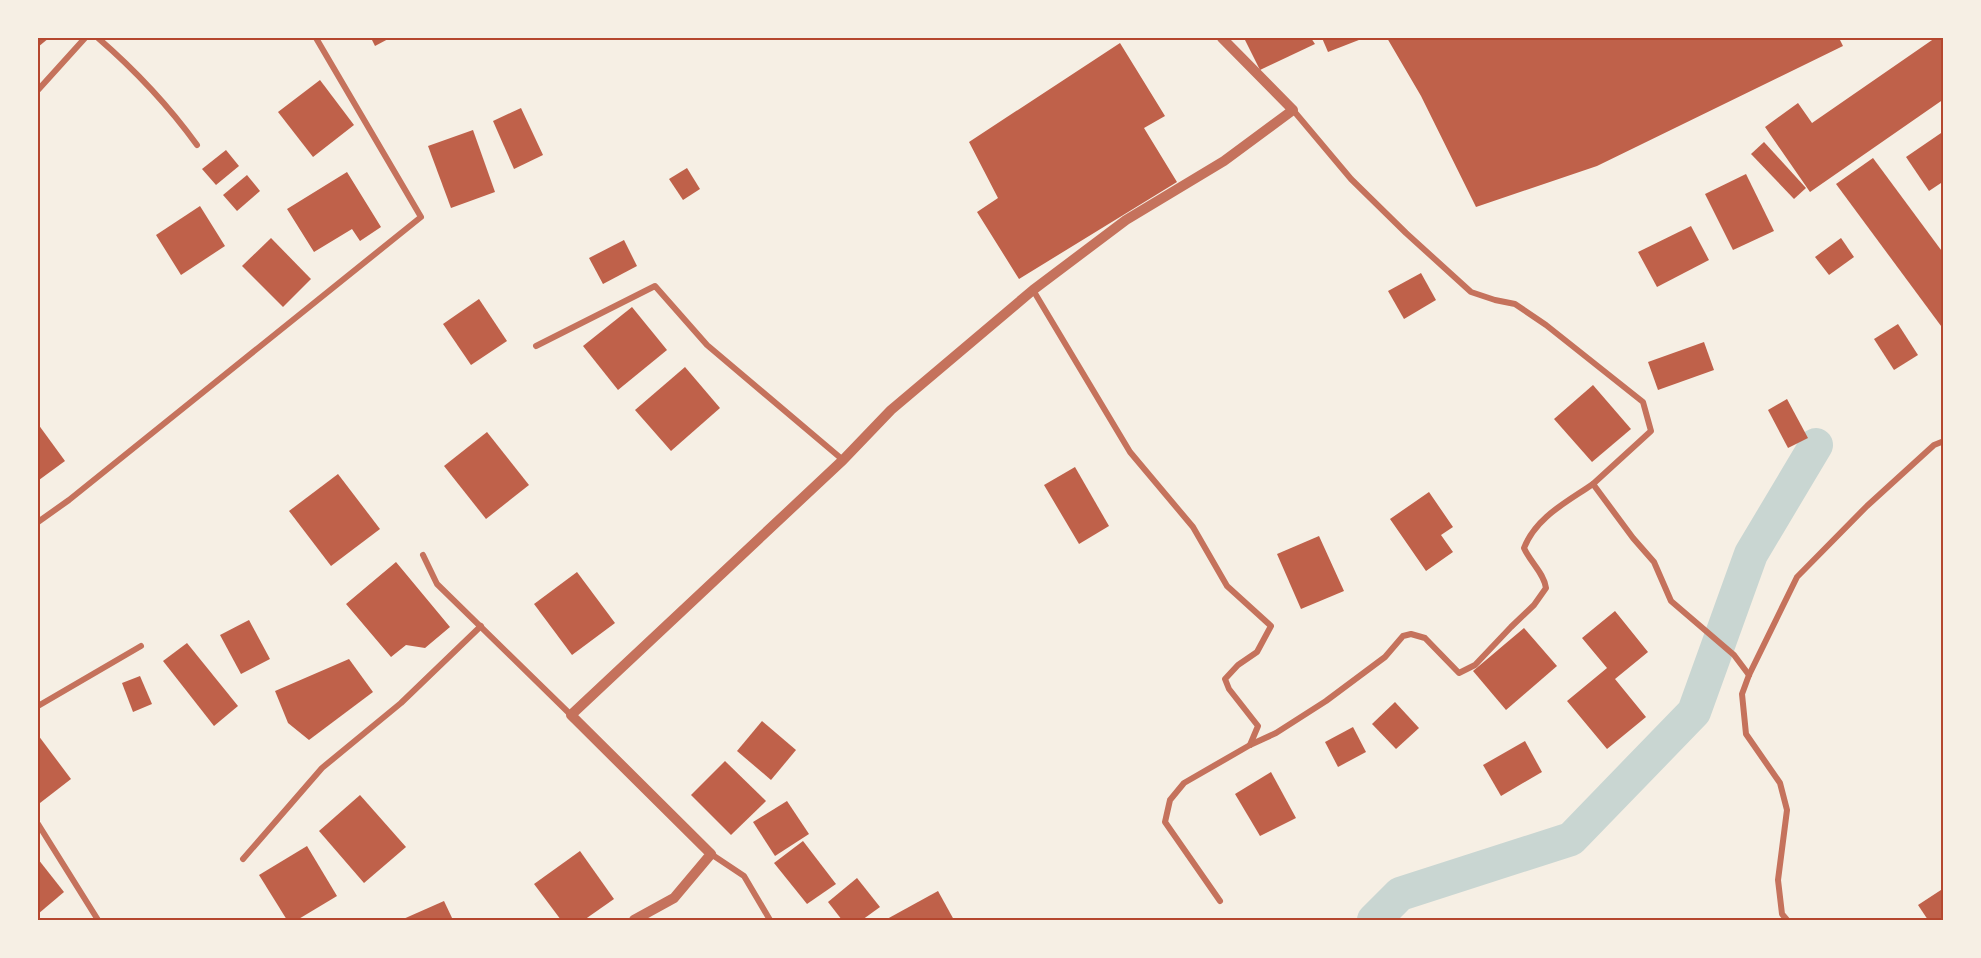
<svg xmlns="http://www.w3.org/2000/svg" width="1981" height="958" font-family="'Noto Serif',serif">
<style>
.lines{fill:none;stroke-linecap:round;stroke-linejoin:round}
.canal{stroke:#c9d6d2;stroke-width:34}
.building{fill:#bf614a}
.minor{stroke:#c5725c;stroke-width:6}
.tertiary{stroke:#c5725c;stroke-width:10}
.neatline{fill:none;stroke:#b5482f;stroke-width:2}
</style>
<rect width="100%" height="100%" fill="#f6efe4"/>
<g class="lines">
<path class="canal" d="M1374 920 1400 894 1571 839 1694 712 1751 554 1816 445"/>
</g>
<g class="building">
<path d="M38 38H49L38 47Z"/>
<path d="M371 38H390L375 46Z"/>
<path d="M1244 38H1311L1315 44 1260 70Z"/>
<path d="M1322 38H1364L1328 52Z"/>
<path d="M1387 38H1839L1843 46 1597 166 1476 207 1421 96Z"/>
<path d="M1935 38H1944V99L1810 192 1765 127 1798 103 1812 123Z"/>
<path d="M1120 43 1165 116 1144 128 1177 182 1019 279 977 212 998 198 969 142Z"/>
<path d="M320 80 354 125 313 157 278 112Z"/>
<path d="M521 108 543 155 514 169 493 121Z"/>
<path d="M473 130 495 192 451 208 428 146Z"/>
<path d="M1944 131V181L1929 191 1906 157Z"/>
<path d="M1764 142 1806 188 1794 199 1751 154Z"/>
<path d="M226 150 239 166 216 185 202 169Z"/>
<path d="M1873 158 1944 254V330L1836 184Z"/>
<path d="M687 168 700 189 683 200 669 179Z"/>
<path d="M347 172 381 227 360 241 352 229 314 252 287 209Z"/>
<path d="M1746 174 1774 231 1733 250 1705 194Z"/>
<path d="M247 175 260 191 237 211 223 195Z"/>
<path d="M200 206 225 246 181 275 156 235Z"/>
<path d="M1691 226 1709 260 1657 287 1638 252Z"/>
<path d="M271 238 311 279 283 307 242 266Z"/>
<path d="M1841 238 1854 257 1829 275 1815 257Z"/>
<path d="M624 240 637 266 603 284 589 258Z"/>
<path d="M1421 273 1436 300 1404 319 1388 291Z"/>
<path d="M479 299 507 341 471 365 443 324Z"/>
<path d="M632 307 667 350 618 390 583 346Z"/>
<path d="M1898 324 1918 355 1894 370 1874 339Z"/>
<path d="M1704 342 1714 370 1658 390 1648 362Z"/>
<path d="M685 367 720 408 671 451 635 410Z"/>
<path d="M1593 385 1631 429 1592 462 1554 419Z"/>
<path d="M1787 399 1808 438 1788 448 1768 410Z"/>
<path d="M38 424 65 461 39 480 38 478Z"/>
<path d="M487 432 529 485 486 519 444 466Z"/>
<path d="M1075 467 1109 526 1079 544 1044 485Z"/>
<path d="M338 474 380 529 331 566 289 511Z"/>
<path d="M1429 492 1453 527 1441 535 1453 552 1426 571 1390 519Z"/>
<path d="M1319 536 1344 591 1301 609 1277 554Z"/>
<path d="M396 562 450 627 425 648 406 645 391 657 346 604Z"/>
<path d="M577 572 615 623 572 655 534 604Z"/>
<path d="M1615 611 1648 652 1615 679 1646 717 1607 749 1567 701 1607 668 1582 638Z"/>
<path d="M249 620 270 659 241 674 220 635Z"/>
<path d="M1524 628 1557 666 1506 710 1473 671Z"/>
<path d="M187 643 238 706 214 726 163 661Z"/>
<path d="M349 659 373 692 309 740 288 723 275 691Z"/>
<path d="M140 676 152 704 133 712 122 683Z"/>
<path d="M1395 702 1419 728 1396 749 1372 724Z"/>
<path d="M762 721 796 750 771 780 737 751Z"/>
<path d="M1353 727 1366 752 1338 767 1325 742Z"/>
<path d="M38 735 71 779 40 803 38 800Z"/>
<path d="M1525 741 1542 772 1501 796 1483 765Z"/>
<path d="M725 761 766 801 731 835 691 795Z"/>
<path d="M1271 772 1296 818 1260 836 1235 794Z"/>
<path d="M360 795 406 847 364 883 319 831Z"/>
<path d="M787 801 809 834 775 856 753 822Z"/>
<path d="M803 841 836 884 807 904 774 863Z"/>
<path d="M307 846 337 896 297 920H287L259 875Z"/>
<path d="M580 851 614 899 584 920H561L534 884Z"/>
<path d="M38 859 64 892 38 914Z"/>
<path d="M857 878 880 907 862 920H842L828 902Z"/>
<path d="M1944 888V920H1928L1918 905Z"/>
<path d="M938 891 954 920H888L887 919Z"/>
<path d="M444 901 453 920H401Z"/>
</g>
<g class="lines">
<g class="minor">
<path d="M98 38C135 70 168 105 197 145"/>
<path d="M38 90 85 38"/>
<path d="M1293 110 1351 179 1406 233 1471 292 1495 300 1515 304 1546 325 1643 402 1651 431 1593 484 1633 538 1654 562 1671 601 1734 655 1749 675"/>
<path d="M1033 290 1130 452 1193 527 1227 586 1271 626 1257 652 1238 665 1225 679 1229 689 1258 726 1250 745"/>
<path d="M536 346 655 286 707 345 843 460"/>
<path d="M38 522 69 500 421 217 316 38"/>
<path d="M423 555 437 584 571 715"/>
<path d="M38 706 141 646"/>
<path d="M38 824 98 920"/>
<path d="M711 854 744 876 770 920"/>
<path d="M243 859 322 768 401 703 481 626"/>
<path d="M1220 901 1165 822 1170 800 1184 783 1250 745 1276 733 1326 701 1385 657 1403 636 1411 634 1425 638 1459 673 1475 665 1511 627 1534 605 1546 588C1544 573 1530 562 1524 548 1536 517 1567 502 1593 484"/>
<path d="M1787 920 1782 914 1778 880 1787 810 1780 783 1746 734 1742 694 1749 675 1797 577 1867 506 1934 445 1944 441"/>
</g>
<path class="tertiary" d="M634 920 674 898 711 854 571 715 843 460 891 410 1033 290 1126 220 1224 161 1293 110 1222 38"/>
</g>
<rect width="1981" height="958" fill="none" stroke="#f6efe4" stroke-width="78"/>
<rect x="39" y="39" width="1903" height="880" class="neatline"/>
</svg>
